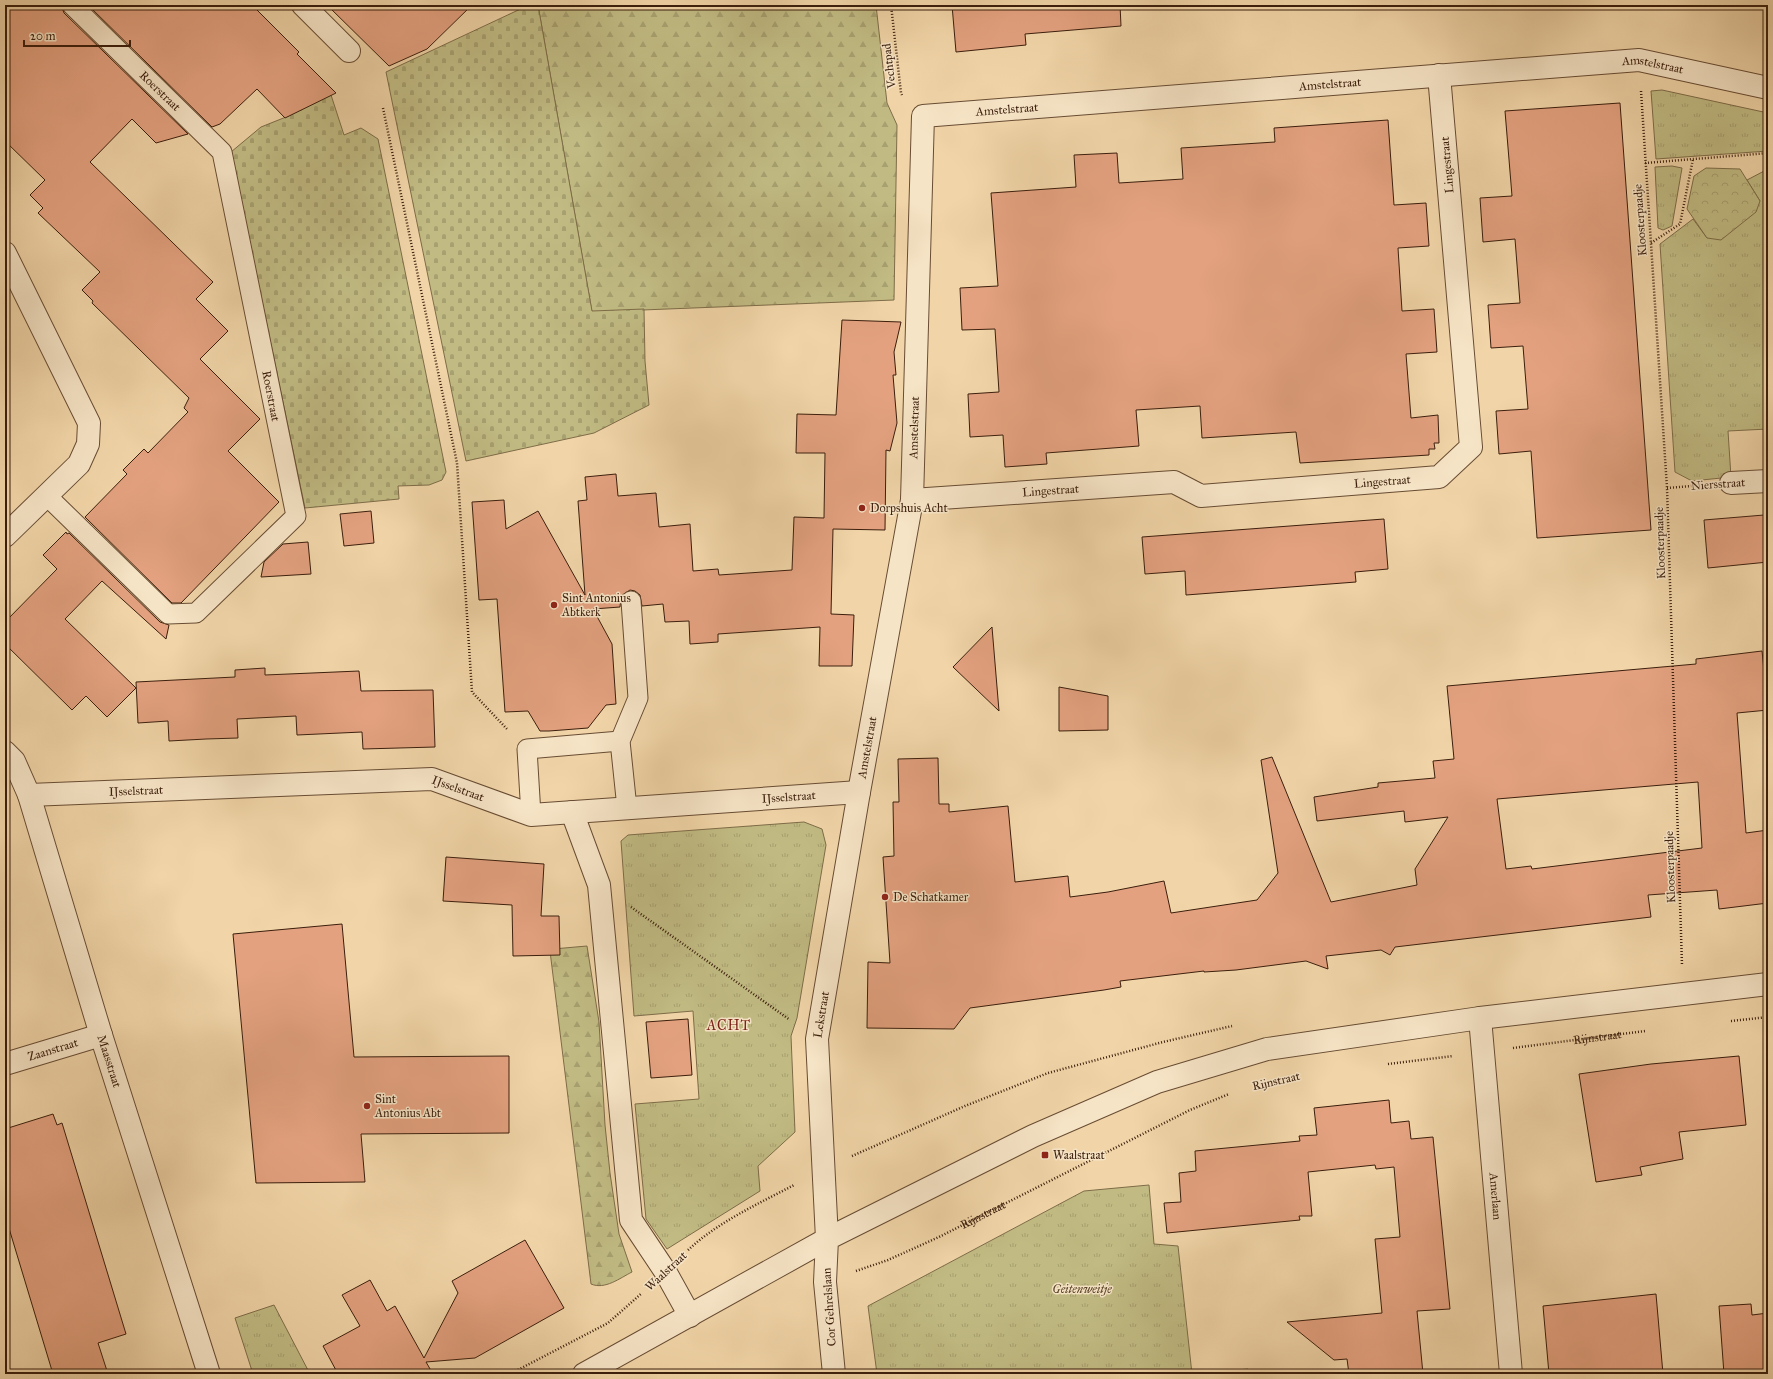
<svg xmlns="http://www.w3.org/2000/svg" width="1773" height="1379" font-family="'IM FELL Great Primer',serif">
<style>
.grass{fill:url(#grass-tufts);stroke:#7e6c48}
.forest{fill:url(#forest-firs);stroke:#7e6c48}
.cemetery{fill:url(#cemetery-stones);stroke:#7e6c48}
.park{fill:url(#park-crowns);stroke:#7e6c48}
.building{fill:#e3a17f;stroke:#3b1e0c;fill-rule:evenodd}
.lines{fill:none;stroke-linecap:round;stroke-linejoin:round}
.service-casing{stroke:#684c33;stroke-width:21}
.minor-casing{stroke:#684c33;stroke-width:24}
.tertiary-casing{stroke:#684c33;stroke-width:24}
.path{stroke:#3b1e0c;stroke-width:2.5;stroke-dasharray:1 2;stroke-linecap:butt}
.service{stroke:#f6e4c6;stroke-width:19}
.minor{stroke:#f6e4c6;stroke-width:22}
.tertiary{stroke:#f6e4c6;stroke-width:22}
.poi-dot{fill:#8f2418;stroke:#f6e4c6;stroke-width:1.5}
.labels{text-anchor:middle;stroke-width:3;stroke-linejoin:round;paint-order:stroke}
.street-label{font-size:12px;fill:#3b1e0c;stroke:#f6e4c6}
.poi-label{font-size:12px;fill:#3b1e0c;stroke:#f6e4c6;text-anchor:start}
.park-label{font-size:12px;font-style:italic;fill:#5c452a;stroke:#f6e4c6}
.quarter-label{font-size:14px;letter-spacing:1px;fill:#7a1f14;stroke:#f6e4c6}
</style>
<defs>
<pattern id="grass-tufts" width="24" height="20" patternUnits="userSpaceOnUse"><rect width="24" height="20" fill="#c1bb83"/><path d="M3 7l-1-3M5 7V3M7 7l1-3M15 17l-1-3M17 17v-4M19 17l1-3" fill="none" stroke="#a7a070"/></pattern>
<pattern id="forest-firs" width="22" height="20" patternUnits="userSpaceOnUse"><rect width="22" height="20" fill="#c1bb83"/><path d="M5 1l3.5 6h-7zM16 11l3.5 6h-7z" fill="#a7a070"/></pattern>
<pattern id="cemetery-stones" width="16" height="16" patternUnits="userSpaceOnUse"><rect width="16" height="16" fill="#c1bb83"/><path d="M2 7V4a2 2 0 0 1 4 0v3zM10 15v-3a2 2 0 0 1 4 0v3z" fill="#a7a070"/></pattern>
<pattern id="park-crowns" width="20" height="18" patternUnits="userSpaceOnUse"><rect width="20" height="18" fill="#c1bb83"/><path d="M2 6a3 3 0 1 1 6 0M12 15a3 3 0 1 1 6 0" fill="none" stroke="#a7a070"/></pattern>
</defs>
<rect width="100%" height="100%" fill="#f1d5a8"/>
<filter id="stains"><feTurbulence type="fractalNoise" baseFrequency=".005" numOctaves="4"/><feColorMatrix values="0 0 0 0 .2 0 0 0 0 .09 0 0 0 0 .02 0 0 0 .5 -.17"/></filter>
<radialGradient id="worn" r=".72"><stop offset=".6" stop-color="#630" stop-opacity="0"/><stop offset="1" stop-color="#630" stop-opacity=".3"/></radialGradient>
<g class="grass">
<path d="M1662 90 1768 113V151L1656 159 1651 91Z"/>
<path d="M1672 166 1682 168 1672 226 1663 230 1658 228 1655 167Z"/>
<path d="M1768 169V429L1728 431 1731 477 1692 481 1675 472 1660 244 1693 219 1707 238 1760 201 1747 180Z"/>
<path d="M804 822 822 829 826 845 797 1018 791 1036 795 1132 758 1166 760 1191 667 1249 646 1219 635 1104 699 1099 693 1011 634 1016 621 841 628 835Z"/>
<path d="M1149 1185 1154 1244 1178 1246 1192 1374H877L868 1306 1084 1191Z"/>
<path d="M274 1305 310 1374H253L235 1318Z"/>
<path d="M1248 1369 1249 1374H1194Z"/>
</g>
<g class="forest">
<path d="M538 5H876L887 103 897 125 894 300 592 312Z"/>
<path d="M587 946 599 1022 605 1125 610 1173 619 1234 632 1272C620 1278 605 1290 591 1284L550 951 553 949Z"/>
</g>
<g class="cemetery">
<path d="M529 5H538L592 311 644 309 645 361 649 405 594 433 466 461 386 72Z"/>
<path d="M331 95 344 135 361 128 378 139 446 472 442 480 429 485 398 486 399 499 305 508 231 152 261 127 286 117Z"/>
</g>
<path class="park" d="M1706 168 1740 169 1760 201 1756 212 1721 240 1707 238 1687 209 1694 176Z"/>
<g class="building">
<path d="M5 5H61L64 13 188 134 156 143 132 119 90 162 213 282 196 299 228 331 200 359 260 419 228 451 279 502 181 603H172L85 517 127 474 123 470 144 449 148 453 188 412 184 408 189 398 92 303 93 301 82 290 100 272 38 213 43 208 30 195 45 180 5 141Z"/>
<path d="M88 5H252L299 52 297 54 336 93 285 118 257 89 220 124 212 127Z"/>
<path d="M327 5H472L427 49 389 66Z"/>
<path d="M952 5H1120L1121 26 1025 34 1026 45 956 52Z"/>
<path d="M1620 103 1651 530 1537 538 1531 451 1499 454 1496 411 1528 409 1523 346 1491 348 1488 305 1520 303 1515 239 1483 242 1480 198 1512 196 1505 111Z"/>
<path d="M1388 120 1394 205 1426 203 1429 246 1398 248 1402 311 1434 309 1437 352 1406 354 1411 418 1438 415 1439 443H1434L1435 449H1429V455L1300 463 1296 432 1202 438 1200 406 1136 410 1139 446 1046 453 1047 464 1005 467 1003 435 970 437 968 394 999 392 995 329 962 330 960 288 998 286 991 193 1076 187 1074 155 1117 153 1119 183 1183 179 1181 148 1275 142 1274 128Z"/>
<path d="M842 320 901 322 894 352 896 375H893L897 423 890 451 886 450 885 530 833 529 831 614 854 615 852 666H819L820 627 718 634V642L690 644 689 621 665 622 663 604 642 606 640 595 635 591 630 590 621 596 620 607 593 609 612 644 616 704 606 705 588 728 549 731H540L528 711 505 712 497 599 479 600 472 502 504 500 506 529 538 511 585 595 578 501 587 500 585 477 616 474 618 496 656 493 659 527 690 524 693 571 718 569 719 575 792 570 794 517 824 518 825 453H796L797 414 836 415Z"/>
<path d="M371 511 374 543 344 546 340 514Z"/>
<path d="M1764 515 1765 523H1768V562L1708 568 1704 520Z"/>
<path d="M1384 519 1388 569 1355 572 1356 582 1186 595 1185 571 1145 574 1142 537Z"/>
<path d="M66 532 67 534 69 533 160 622 169 625 166 639 102 581 65 619 136 688 107 717 86 696 72 710 5 644V622L57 569 43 555Z"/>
<path d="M308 542 311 574 261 577 264 562 283 544Z"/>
<path d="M992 627 999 711 953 667Z"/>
<path d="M1762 651 1768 710 1737 713 1746 833 1768 830V903L1719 909 1717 890 1648 895 1651 917 1395 947 1390 955 1381 950 1326 956 1328 969 1306 961 1236 970 1204 972V971L1120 981 1121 987 1104 990 970 1008 954 1029 867 1028 868 962 890 963 883 857 894 856 893 802H899L898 759 938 758 939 804H949V812L1008 806 1015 882 1068 876 1070 897 1108 892 1164 881 1171 913 1257 900 1278 873 1261 760 1272 757 1331 902 1417 885 1415 869 1448 817 1405 822 1404 811 1317 821 1314 797 1378 787V783L1435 778 1433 761 1454 759 1447 686 1696 664V659ZM1698 782 1702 848 1532 869 1531 866 1506 869 1497 799Z"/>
<path d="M265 668V675L359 671 361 691 433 690 435 747 363 749 362 732 297 735 296 716 237 719 238 738 206 739 169 741 168 721 138 723 136 682 235 677V670Z"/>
<path d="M1059 687 1108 696V730L1059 731Z"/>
<path d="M446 857 544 864 541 916H559L560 955 513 956 512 905 443 901Z"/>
<path d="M342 924 354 1057 509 1056V1133L361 1134 365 1182 256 1183 233 934Z"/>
<path d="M688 1019 692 1075 651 1078 646 1022Z"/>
<path d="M1739 1056 1746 1125 1679 1132 1683 1159 1640 1167 1642 1175 1596 1182 1579 1074 1651 1064Z"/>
<path d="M1389 1100 1391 1123 1409 1121 1411 1139 1433 1137 1450 1309 1417 1311 1423 1374H1349L1347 1359 1334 1360 1287 1322 1382 1313 1375 1239 1400 1237 1394 1167 1376 1169 1375 1165 1308 1172 1312 1216H1299L1300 1220 1167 1233 1164 1203 1181 1202 1179 1173 1196 1171 1195 1151 1300 1141 1299 1136 1317 1135 1314 1108Z"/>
<path d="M53 1114 57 1125 62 1123 126 1334 98 1343 108 1374H53L5 1215V1129Z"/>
<path d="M525 1240 564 1308 475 1358 426 1362 433 1374H338L323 1346 360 1326 342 1295 370 1280 387 1311 395 1306 424 1358 458 1293 452 1281Z"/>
<path d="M1656 1294 1663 1374H1549L1543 1306Z"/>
<path d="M1751 1304 1752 1315 1768 1313V1374H1724L1719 1306Z"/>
</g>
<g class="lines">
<defs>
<g id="service">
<path d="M47 496 168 614 196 613 296 516 222 152 72 5"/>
<path d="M627 808 620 741 638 698 631 601"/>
<path d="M531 815 527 749 620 741"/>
</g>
<g id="minor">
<path d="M303 5 349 51"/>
<path d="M5 253 89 423 88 444 79 464 5 536"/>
<path d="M1731 483 1768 481"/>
<path id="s3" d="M912 500 1174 482 1201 496 1439 477 1471 447 1439 75"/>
<path id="s4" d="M5 752 14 761 29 795 101 1035 209 1374"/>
<path id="s5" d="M29 795 432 779 531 815 859 792"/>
<path d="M572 812 599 885 631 1220 665 1271 690 1316"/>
<path id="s6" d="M1480 1018 1511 1374"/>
<path id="s7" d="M5 1064 101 1035"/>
<path id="s8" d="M584 1374 827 1239 817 1039 859 792 912 500 923 116 1639 60 1768 88"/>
</g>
<path id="tertiary" d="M834 1374 825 1282 827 1239 1033 1136 1157 1082 1267 1049 1480 1018 1768 984"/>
</defs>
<use href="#service" class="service-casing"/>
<use href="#minor" class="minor-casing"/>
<use href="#tertiary" class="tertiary-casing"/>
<g class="path">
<path d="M891 5 901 93 902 95"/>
<path d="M1641 91 1667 488 1682 965"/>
<path d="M383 108 457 463 472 692 507 729"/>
<path d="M1645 163 1768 153"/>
<path d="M1651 243 1680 224 1693 159"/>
<path d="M1667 488 1703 485"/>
<path d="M631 907 790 1020"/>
<path d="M1731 1021 1768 1017"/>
<path id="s1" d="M1513 1048 1645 1031"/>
<path d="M1388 1064 1453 1056"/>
<path d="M852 1156 965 1106 1048 1073 1163 1042 1232 1026"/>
<path d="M688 1250C718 1222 758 1204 794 1185"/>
<path id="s2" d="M856 1271 888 1260 939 1237 1190 1110 1229 1094"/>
<path d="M510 1374 608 1323 642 1293"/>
</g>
<use href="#service" class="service"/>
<use href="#minor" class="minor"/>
<use href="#tertiary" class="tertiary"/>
</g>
<g class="poi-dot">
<circle cx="862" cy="508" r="4"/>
<circle cx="554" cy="605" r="4"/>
<circle cx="885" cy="897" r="4"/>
<circle cx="367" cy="1106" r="4"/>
<rect x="1041" y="1151" width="8" height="8" rx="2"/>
</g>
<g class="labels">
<g class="street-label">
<text transform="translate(889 66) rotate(-97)" y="4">Vechtpad</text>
<text dy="4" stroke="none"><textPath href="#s8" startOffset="2142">Amstelstraat</textPath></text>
<text dy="4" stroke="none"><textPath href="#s8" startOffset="1818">Amstelstraat</textPath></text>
<text transform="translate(160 91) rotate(44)" y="4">Roerstraat</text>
<text dy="4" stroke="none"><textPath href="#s8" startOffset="1494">Amstelstraat</textPath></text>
<text transform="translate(1447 165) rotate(-95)" y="4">Lingestraat</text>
<text transform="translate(1640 220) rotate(-94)" y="4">Kloosterpaadje</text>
<text transform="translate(271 396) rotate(79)" y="4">Roerstraat</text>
<text dy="4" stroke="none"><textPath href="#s8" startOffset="1098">Amstelstraat</textPath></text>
<text dy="4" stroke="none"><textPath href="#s3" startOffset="475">Lingestraat</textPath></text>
<text transform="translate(1718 484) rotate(-4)" y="4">Niersstraat</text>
<text dy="4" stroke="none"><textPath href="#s3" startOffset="139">Lingestraat</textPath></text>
<text transform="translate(1660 543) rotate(-92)" y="4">Kloosterpaadje</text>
<text dy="4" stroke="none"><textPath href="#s8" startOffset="774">Amstelstraat</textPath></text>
<text dy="4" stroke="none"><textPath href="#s5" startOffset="431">IJsselstraat</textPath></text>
<text dy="4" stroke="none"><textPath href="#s5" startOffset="107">IJsselstraat</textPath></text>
<text dy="4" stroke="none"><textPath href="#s5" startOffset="767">IJsselstraat</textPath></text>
<text transform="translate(1670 867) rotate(-92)" y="4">Kloosterpaadje</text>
<text dy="4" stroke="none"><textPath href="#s8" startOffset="503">Lekstraat</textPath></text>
<text dy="4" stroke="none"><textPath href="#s1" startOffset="85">Rijnstraat</textPath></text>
<text dy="4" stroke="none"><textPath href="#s7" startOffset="50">Zaanstraat</textPath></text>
<text dy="4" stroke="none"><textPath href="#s4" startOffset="328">Maasstraat</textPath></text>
<text transform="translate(1276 1081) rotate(-13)" y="4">Rijnstraat</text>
<text dy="4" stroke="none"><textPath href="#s6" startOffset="179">Amerlaan</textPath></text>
<text dy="4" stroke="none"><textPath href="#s2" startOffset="139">Rijnstraat</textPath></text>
<text transform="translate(666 1271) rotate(-43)" y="4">Waalstraat</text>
<text transform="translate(829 1307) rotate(-94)" y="4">Cor Gehrelslaan</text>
</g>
<g class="poi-label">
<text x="870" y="512">Dorpshuis Acht</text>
<text x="562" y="602">Sint Antonius<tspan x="562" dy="14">Abtkerk</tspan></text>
<text x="893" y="901">De Schatkamer</text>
<text x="375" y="1103">Sint<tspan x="375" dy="14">Antonius Abt</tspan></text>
<text x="1053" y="1159">Waalstraat</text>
</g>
<g class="park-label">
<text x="1082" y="1293">Geitenweitje</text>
</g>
<g class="quarter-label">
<text x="729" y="1030">ACHT</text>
</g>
</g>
<rect width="1773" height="1379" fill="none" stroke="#f1d5a8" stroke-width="20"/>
<rect x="6" y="6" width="1761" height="1367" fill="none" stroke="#3b1e0c" stroke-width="2"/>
<rect x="10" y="10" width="1753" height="1359" fill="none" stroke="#3b1e0c"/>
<path d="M24 40v6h106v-6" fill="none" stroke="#3b1e0c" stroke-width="2"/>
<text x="30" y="40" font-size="12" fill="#3b1e0c" stroke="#f6e4c6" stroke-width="3" paint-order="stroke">20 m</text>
<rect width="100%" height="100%" filter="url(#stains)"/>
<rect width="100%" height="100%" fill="url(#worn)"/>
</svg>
